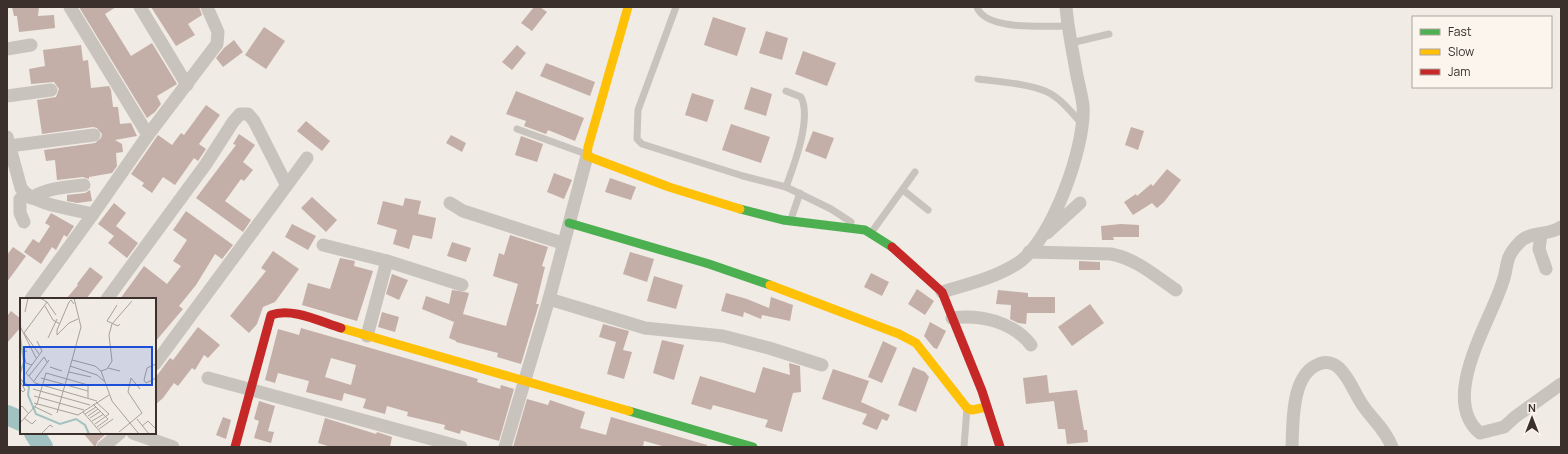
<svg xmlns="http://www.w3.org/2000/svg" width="1568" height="454" font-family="Manrope,sans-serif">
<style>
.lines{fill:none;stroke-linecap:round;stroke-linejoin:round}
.river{stroke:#a1c2c1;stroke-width:20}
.building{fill:#c3afa7;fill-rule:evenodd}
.lane{stroke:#c9c3be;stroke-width:7}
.street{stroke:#c9c3be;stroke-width:13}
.fast{stroke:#4caf50;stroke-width:9}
.slow{stroke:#ffc107;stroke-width:9}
.jam{stroke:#c62828;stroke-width:9}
.inset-river{fill:none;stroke:#a1c2c1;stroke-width:2}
.inset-road{fill:none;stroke:#a8a09b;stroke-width:1}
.view{fill:#1d4ed8;fill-opacity:0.15;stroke:#1d4ed8;stroke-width:2}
.inset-edge{fill:none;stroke:#3b302b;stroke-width:2}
</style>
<rect width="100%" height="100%" fill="#f0ebe5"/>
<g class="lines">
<g class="river">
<path d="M7 415 21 421"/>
<path d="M34 433 43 447"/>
</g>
</g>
<g class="building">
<path d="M12 7H39L38 16 54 15 55 28 19 32 17 16H14Z"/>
<path d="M79 7H116L105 14 131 56 152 43 177 84 157 96 161 104 155 112 147 118Z"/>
<path d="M151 7H199L202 15 188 24 195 35 176 46Z"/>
<path d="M534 7H540L547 12 532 31 521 23Z"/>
<path d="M713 17 746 28 737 56 704 45Z"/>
<path d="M264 27 285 41 266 69 245 55Z"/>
<path d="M766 31 788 38 782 60 759 53Z"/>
<path d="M234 40 243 52 223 67 216 58 224 48Z"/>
<path d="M81 45 83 61 88 60 91 88 109 86 111 90 113 107H118L120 124 131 123 137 136 115 140 122 144 123 152 116 153 117 166 112 173 89 177V179L83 177 57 180 55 160 46 161 44 150 95 143 101 138 102 134 97 128 93 127 42 134 37 100 56 97 59 89 54 82 31 84 29 69 45 66 43 50Z"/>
<path d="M517 45 526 53 512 70 502 62Z"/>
<path d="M803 51 836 63 827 86 795 74Z"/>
<path d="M546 63 595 82 590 96 540 76Z"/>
<path d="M751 87 772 94 766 116 744 109Z"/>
<path d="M516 91 584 118 575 141 548 130 546 134 524 126 526 121 506 114Z"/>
<path d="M692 93 714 100 707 122 685 115Z"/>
<path d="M206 105 220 115 199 144 206 149 198 161 194 158 175 185 163 177 152 193 142 186 144 183 131 174 158 135 172 145 181 133 184 135Z"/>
<path d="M306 121 330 141 322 151 297 131Z"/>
<path d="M731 124 770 137 761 163 722 150Z"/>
<path d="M1131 127 1144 131 1138 150 1125 145Z"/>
<path d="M813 131 834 138 826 159 805 151Z"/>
<path d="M239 134 255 145 243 162 253 170 244 181 241 179 225 201 251 220 243 232 196 198 236 145 233 144Z"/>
<path d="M451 135 466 143 462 152 446 143Z"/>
<path d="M521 136 543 144 537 162 515 155Z"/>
<path d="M1167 169 1181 180 1164 202 1157 208 1152 203 1133 215 1124 202 1136 194 1137 196 1151 184 1153 186Z"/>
<path d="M554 173 572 180 564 199 547 192Z"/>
<path d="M610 178 636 187 631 200 605 192Z"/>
<path d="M90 190 92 201 77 203 67 201V195L85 193Z"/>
<path d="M312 197 337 220 326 232 301 208Z"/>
<path d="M405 198 421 201 418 214 436 218 432 239 413 235 409 249 393 244 397 230 377 224 383 201 403 206Z"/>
<path d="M114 203 126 213 116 226 138 243 127 258 108 243 114 236 98 224Z"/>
<path d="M186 211 233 245 222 259 215 254 196 285 179 306 183 309 155 342V299H120L144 266 167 284 181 266 173 261 187 240 173 230Z"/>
<path d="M51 213 74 226 67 237 64 235 56 250 52 247 41 264 24 252 33 239 39 243 50 226 45 223Z"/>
<path d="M292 224 316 236 308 250 285 237Z"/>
<path d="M1121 224 1139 225V237H1113L1114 240H1102L1101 226Z"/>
<path d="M510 235 548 247 542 266 545 267 536 304H539L521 364 497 357 498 353 456 342V341L449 338 454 322 422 309 426 296 449 304 452 290 465 292 469 293 463 314 506 326 518 284 493 276 499 253 504 255Z"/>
<path d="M452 242 471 248 466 262 447 256Z"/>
<path d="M13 247 26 256 7 282V255Z"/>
<path d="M273 251 299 269 275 302 263 307 257 324 249 333 230 316 266 271 261 268Z"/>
<path d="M630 252 654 259 647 282 623 274Z"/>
<path d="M340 258 355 261 354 266 373 271 357 321 302 305 308 283 330 289Z"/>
<path d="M1079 261 1100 262V270H1079Z"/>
<path d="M90 267 103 277 86 299H66L78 285 77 284Z"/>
<path d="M871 273 889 282 882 296 864 287Z"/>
<path d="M392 274 408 280 399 300 386 294Z"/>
<path d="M654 276 683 285 676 309 647 301Z"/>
<path d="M917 289 934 301 925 315 908 304Z"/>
<path d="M998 290 1028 293V297H1055V313H1027L1026 324 1018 323 1010 319 1011 305 996 304Z"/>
<path d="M726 293 747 299 769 308 771 297 793 305 790 321 762 315 761 319 744 312 743 317 721 311Z"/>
<path d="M1090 304 1104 323 1072 346 1058 327Z"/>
<path d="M11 311 21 319V327L7 343V316Z"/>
<path d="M382 312 399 317 395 332 378 327Z"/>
<path d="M930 322 946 331 937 349 934 348 924 336Z"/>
<path d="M603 324 629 331 623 350 632 352 624 379 607 374 616 342 599 337Z"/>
<path d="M198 327 220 345 208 358 204 355 195 370 192 368 178 386 174 383 163 398 155 405V378L170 358 173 360Z"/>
<path d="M301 328 478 379 477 382 500 389 501 385 514 389 499 441 461 430 460 434 444 429 445 425 407 416 408 412 387 406 385 414 363 408 366 399 344 393 342 401 306 392 309 381 278 373 275 383 265 380 278 329 299 335ZM331 358 356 365 351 385 325 377Z"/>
<path d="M662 340 684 345 674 380 653 373Z"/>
<path d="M883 341 897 348 882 383 868 377Z"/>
<path d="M789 363 800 366 801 392 793 393 782 432 765 427 768 420 713 405 711 410 691 404 700 376 755 393 763 367 790 375Z"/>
<path d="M913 367 925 372 929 377 916 412 898 405Z"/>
<path d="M833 369 869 381 861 402 890 415 887 421 882 419 877 430 862 424 867 414 822 399Z"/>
<path d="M1047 375 1049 393 1077 390 1084 430H1087L1088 442 1067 444 1065 429H1058L1054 401 1026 404 1023 378Z"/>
<path d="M527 399 548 405 550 400 585 412 580 428 606 435 611 417 707 445V447H666L644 441 643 447H513Z"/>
<path d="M259 401 275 406 268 431 274 432 271 443 254 438 259 421 254 419Z"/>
<path d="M223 417 231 420 226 439 216 435Z"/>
<path d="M325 418 376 434 377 432 392 437 390 447H331L318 443Z"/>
<path d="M83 433H107L98 441 95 447Z"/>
</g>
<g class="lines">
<g class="lane">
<path d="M676 7 638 110 637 139 642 144 743 176 786 187 831 209 851 222"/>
<path d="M977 7C985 31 1047 26 1068 26"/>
<path d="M1071 43 1109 34"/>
<path d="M978 79C1000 82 1024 83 1045 91 1060 97 1072 113 1082 124"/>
<path d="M786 91 801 97C812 118 794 165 786 187"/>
<path d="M517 129 586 154"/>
<path d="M903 190 928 210"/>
<path d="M791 219 800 193"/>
<path d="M871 233 915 172"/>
<path d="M964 447 967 408"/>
</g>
<g class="street">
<path d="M70 7 148 135"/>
<path d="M140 7 187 85"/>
<path d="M7 49 31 45"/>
<path d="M7 96 51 90"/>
<path d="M7 137 21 188C32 205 73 209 93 214"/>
<path d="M9 146 94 135"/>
<path d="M31 198C48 188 65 187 84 185"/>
<path d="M450 203 463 211 562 243"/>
<path d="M24 222 20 213V199L25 194"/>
<path d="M1561 227C1548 236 1529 231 1519 243 1503 259 1509 267 1502 284 1490 322 1439 399 1480 433L1504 427 1515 417 1561 384"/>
<path d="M1047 233 1080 203"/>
<path d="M1541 235 1539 249 1546 269"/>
<path d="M323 245 387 261 462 285"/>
<path d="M1029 252 1111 254C1137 259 1155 276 1176 290"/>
<path d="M942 292C968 284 995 278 1018 263 1052 241 1086 145 1083 106 1082 96 1079 86 1077 76 1073 53 1068 30 1066 7"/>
<path d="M31 299 93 214 148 135 217 44 218 32 207 7"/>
<path d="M107 299 206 164 233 122 240 114H248L254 121 286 184"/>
<path d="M549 299 645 328 723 336 769 348 822 365"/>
<path d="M952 318C981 314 1013 322 1031 345"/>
<path d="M367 336 387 261"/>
<path d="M155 364 307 158"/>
<path d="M208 378 461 447"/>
<path d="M133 433 173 447"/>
<path d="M103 447 120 433"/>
<path d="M505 447 549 299 587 156"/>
<path d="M1292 447C1293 423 1291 374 1319 364 1326 361 1334 363 1339 368 1350 378 1355 395 1364 407 1374 421 1386 431 1392 447"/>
</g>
<g class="fast">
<path d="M740 209 783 220 865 230 892 247"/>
<path d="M569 223 709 264 770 285"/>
<path d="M629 411 753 447"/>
</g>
<g class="slow">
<path d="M628 7 588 147 587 156 669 187 740 209"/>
<path d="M770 285 899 334 916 343 967 408 972 410 987 407"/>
<path d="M341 328 629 411"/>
</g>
<g class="jam">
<path d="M892 247 942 292 982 391 1000 447"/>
<path d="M235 447 271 315C292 307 321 322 341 328"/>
</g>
</g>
<g transform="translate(20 298)">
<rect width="136" height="136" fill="#f0ebe5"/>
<path class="inset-river" d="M0 39 4 64 0 75M0 81 9 89 8 97 16 116 40 126 56 121 65 127 69 136"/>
<path class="inset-road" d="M54 0 61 29 52 62 75 68 81 73 92 103 119 136M27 4 36 17M54 6 51 2 49 4 37 32V37L49 25 58 21M97 7 87 23 98 28 100 26M25 8 33 22 40 26M5 14 8 0M0 28 16 60M4 35 27 4 20 0M4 35 19 56M28 40 37 21M17 43 22 53 6 75 15 85 77 103M7 53 3 54 6 65 12 67M136 66 127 70 124 82 126 85 136 80M50 68 77 77 84 83M30 69 42 73M88 70 100 73M81 73 87 71 92 63 89 37 92 26 112 3M49 74 71 79M9 78 24 59 27 64M21 80 68 93M14 83 29 62M0 91 3 94 5 92 1 85M13 91 70 107M14 98 64 112M14 105 58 117 89 97M73 106 88 121 77 129M15 109 32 117M0 110 2 108 8 115M63 114 82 136M37 115 52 62M65 116 76 109M68 118 78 111M4 120 12 126 16 122M70 120 81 113M117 121 129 136M72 123 84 116M0 125 17 106 26 75 68 87V100M75 126 89 116 76 104M122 128 128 123 136 131M79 131 93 121M99 134 122 115 108 94 111 80 120 91M21 136 30 127 33 129"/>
<path class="view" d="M4 49H132V87H4Z"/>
<rect width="136" height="136" class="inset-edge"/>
</g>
<rect width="1568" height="454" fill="none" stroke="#3b302b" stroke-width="16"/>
<rect x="1412" y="16" width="140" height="72" fill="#fbf5ee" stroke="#aea6a0"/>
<rect x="1420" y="29" width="20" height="6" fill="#4caf50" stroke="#aea6a0"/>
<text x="1448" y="36" font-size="12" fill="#3b302b">Fast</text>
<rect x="1420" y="49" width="20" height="6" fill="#ffc107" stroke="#aea6a0"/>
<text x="1448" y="56" font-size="12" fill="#3b302b">Slow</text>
<rect x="1420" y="69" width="20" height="6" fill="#c62828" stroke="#aea6a0"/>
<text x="1448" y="76" font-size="12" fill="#3b302b">Jam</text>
<g transform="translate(1532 418)" stroke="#fbf5ee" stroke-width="3" paint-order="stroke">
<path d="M0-3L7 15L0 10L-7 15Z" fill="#3b302b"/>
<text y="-6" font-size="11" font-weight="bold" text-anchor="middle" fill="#3b302b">N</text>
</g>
</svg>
